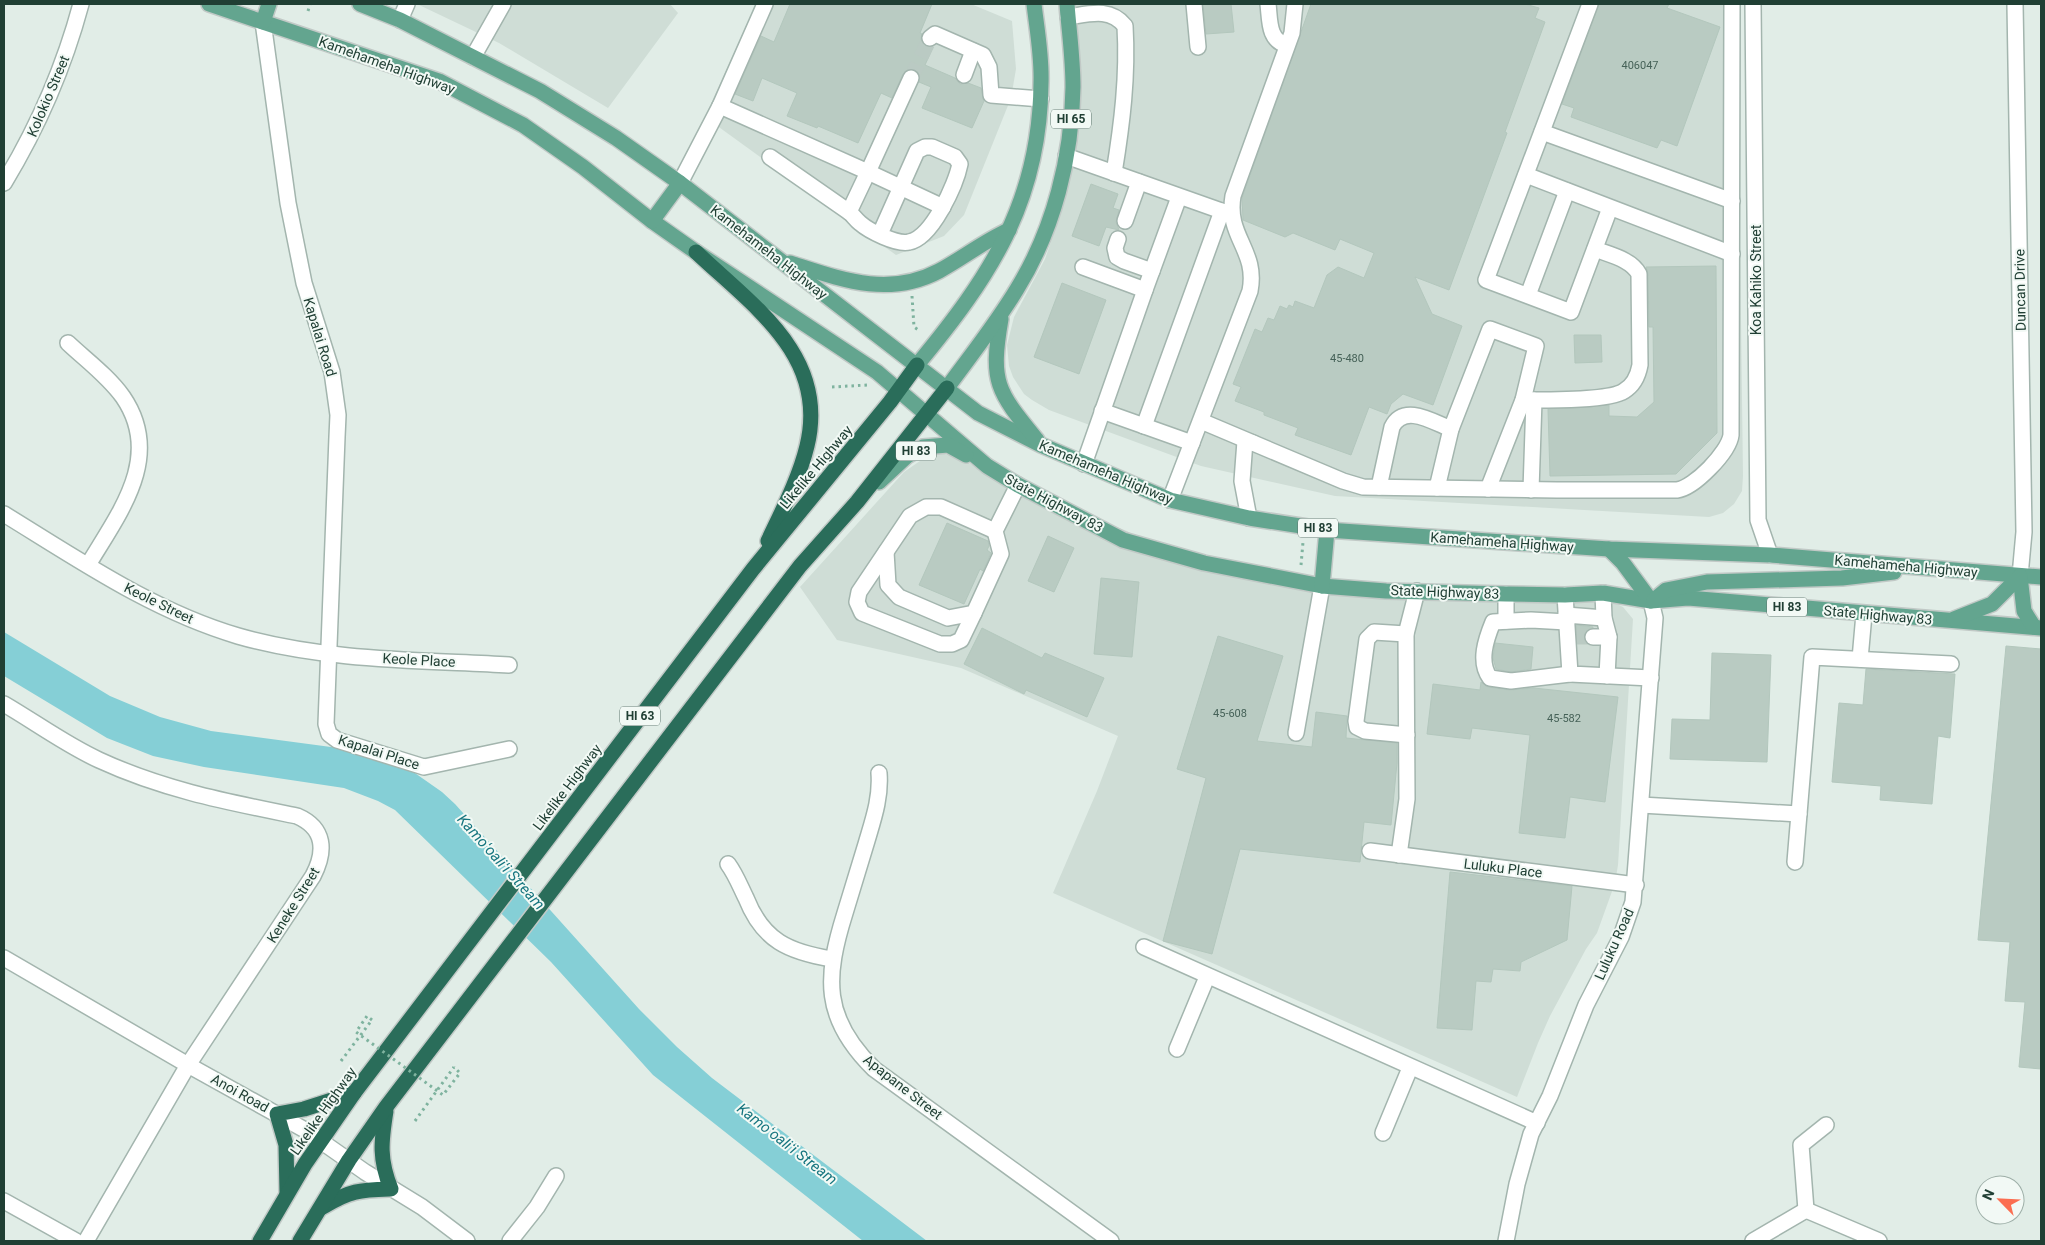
<svg xmlns="http://www.w3.org/2000/svg" width="2045" height="1245" font-family="Roboto,sans-serif">
<style>
.built{fill:#cfddd6}
.water{fill:#85cfd6}
.building{fill:#b9cbc2;stroke:#b3c7bd}
.lines{fill:none;stroke-linecap:round;stroke-linejoin:round}
.minor-tunnel{stroke:#bacac3;stroke-width:15;stroke-dasharray:15 8;stroke-linecap:butt}
.minor-casing{stroke:#a3b5ae;stroke-width:18}
.major-casing{stroke:#c1c9c6;stroke-width:18}
.highway-casing{stroke:#c1c9c6;stroke-width:18}
.path{stroke:#7fb39f;stroke-width:3;stroke-dasharray:2.5 4;stroke-linecap:butt}
.minor{stroke:#fff;stroke-width:15}
.major{stroke:#63a58f;stroke-width:15}
.highway{stroke:#2a6d5a;stroke-width:15}
.path-bridge{stroke:#7fb39f;stroke-width:3;stroke-dasharray:2.5 4;stroke-linecap:butt}
.labels{text-anchor:middle;stroke-width:4;stroke-linejoin:round;paint-order:stroke}
.number-label{font-size:11px;fill:#466258}
.shield{fill:#f2f9f5;stroke:#5f776e;stroke-width:1}
.shield-label{font-size:12px;font-weight:bold;fill:#203f34}
.street-label{font-size:14px;fill:#203f34;stroke:#f2f9f5}
.water-label{font-size:15px;font-style:italic;fill:#16757f;stroke:#f2f9f5}
</style>
<rect width="100%" height="100%" fill="#e1ede7"/>
<g class="built">
<path d="M417 4H670L678 13 608 108 499 43Z"/>
<path d="M756 4H971L1012 21 1016 69 1011 98 964 215 944 236 896 255 705 117Z"/>
<path d="M1073 4H1737L1743 476 1742 491 1734 504 1723 513 1709 517 1335 496 1201 466 1049 410 1032 400 1024 394 1013 377 1009 366 1007 345 1014 317 1045 259 1054 233 1061 199Z"/>
<path d="M933 452 956 456 1010 485 1127 531 1138 538 1259 578 1603 597 1623 607 1633 619 1618 865 1615 883 1597 933 1586 949 1550 1016 1538 1043 1517 1097 1053 893 1097 791 1118 736 961 668 837 640 800 587 904 472Z"/>
</g>
<path class="water" d="M4 632 110 696 160 717 211 731 346 749 412 771 442 792 455 804 639 1009 677 1047 712 1078 927 1241H863L653 1075 551 962 395 810 378 801 344 788 204 767 153 756 107 738 4 676Z"/>
<g class="building">
<path d="M790 4H932L920 33 922 34 921 39 923 44 927 47H933L925 65 955 78 960 84 968 83 981 88 984 101 972 128 922 108 931 87 919 82V73L911 69 903 74 892 98 881 93 858 143 818 126 817 128 787 116 797 93 762 78 753 101 735 94 761 36 774 42Z"/>
<path d="M1203 4H1231L1234 32 1206 34Z"/>
<path d="M1311 4H1525L1539 8 1535 18 1545 22 1505 132 1507 133 1449 290 1415 277 1432 314 1462 326 1433 405 1403 394 1391 404 1387 414 1369 407 1351 455 1295 435 1298 428 1264 415V412L1235 401 1241 387 1233 384 1255 329 1262 332 1268 318 1274 320 1280 306 1287 309 1289 305 1293 307 1295 301 1314 308 1327 275 1338 267 1364 278 1374 253 1340 239 1335 250 1293 233 1285 237 1243 220 1242 198Z"/>
<path d="M1599 4H1669L1667 8 1720 27 1677 146 1661 140 1657 148 1571 117 1574 108 1562 104Z"/>
<path d="M1091 184 1118 194 1113 208 1119 210 1116 222 1119 230 1106 227 1099 246 1072 236Z"/>
<path d="M1716 266 1717 433 1676 474 1550 476 1548 409 1609 405V416L1637 417 1654 402 1653 327H1649L1648 274 1646 267Z"/>
<path d="M1062 283 1106 300 1079 374 1034 357Z"/>
<path d="M1574 335H1601L1602 362 1575 363Z"/>
<path d="M947 523 988 541 989 546 987 550 991 553 983 571 980 569 964 604 919 585Z"/>
<path d="M1048 536 1074 548 1054 592 1028 581Z"/>
<path d="M1101 578 1139 582 1132 657 1094 654Z"/>
<path d="M1576 625 1593 627V628L1585 632 1584 639H1577Z"/>
<path d="M982 628 1042 658 1045 653 1104 678 1087 717 1026 690 1024 694 964 664Z"/>
<path d="M1218 636 1283 656 1257 741 1312 747 1316 712 1347 716 1346 738 1397 743V763L1391 825 1364 822 1360 862 1240 849 1212 954 1163 941 1206 778 1177 769Z"/>
<path d="M1495 643 1533 647 1531 669 1511 672 1496 669 1493 658Z"/>
<path d="M2006 646 2041 649V1069L2019 1067 2025 1002 2005 1001 2010 942 1978 940Z"/>
<path d="M1712 653 1771 655 1767 762 1670 759 1672 719 1710 720Z"/>
<path d="M1866 669 1955 674 1950 738 1938 736 1932 804 1880 800 1881 786 1832 782 1839 703 1863 705Z"/>
<path d="M1481 682 1488 687 1510 690 1534 688 1618 697 1605 802 1570 797 1565 838 1519 833 1530 735 1472 728 1470 739 1427 734 1433 684 1480 690Z"/>
<path d="M1450 872 1572 886 1567 940 1521 962 1520 971 1493 969 1491 982 1476 981 1472 1030 1437 1028Z"/>
</g>
<g class="lines">
<g class="minor-tunnel">
<path d="M911 78 930 38"/>
<path d="M1576 637H1593"/>
</g>
<defs>
<g id="minor">
<path d="M1194 4 1198 47"/>
<path d="M1268 4C1270 20 1268 41 1287 45"/>
<path d="M1590 4 1486 280 1571 312 1610 208"/>
<path d="M1753 4 1758 520 1770 555"/>
<path d="M2015 4 2024 532 2020 576"/>
<path d="M1068 17C1089 14 1110 7 1125 26 1128 76 1122 124 1114 173"/>
<path d="M400 20 407 4"/>
<path d="M263 22 288 203 304 283 332 372 338 415 337 437 326 724 329 734 337 740 424 767 509 749"/>
<path d="M930 38 935 34 983 55 989 67 991 95 1041 99"/>
<path d="M473 57 503 4"/>
<path d="M964 75 973 51"/>
<path d="M911 78 868 172 943 207"/>
<path d="M720 106 868 172 849 212C853 215 856 220 860 223 869 231 897 245 909 242 932 238 956 184 960 164L955 157 932 147H925L917 151 880 234"/>
<path d="M1542 132 1732 201"/>
<path d="M1066 156 1230 214"/>
<path d="M770 157 849 212"/>
<path d="M1526 175 1732 254"/>
<path d="M4 183C38 127 64 67 81 4"/>
<path d="M680 183 720 106 765 4"/>
<path d="M1125 221 1139 182"/>
<path d="M1118 239 1115 248 1117 257 1124 261 1152 271"/>
<path d="M1083 267 1145 290 1084 464"/>
<path d="M1145 290 1179 197"/>
<path d="M1528 295 1567 191"/>
<path d="M68 343C86 360 108 376 123 397 164 457 119 513 88 565"/>
<path d="M1523 400C1544 400 1609 401 1624 391 1634 385 1638 376 1640 365L1639 274C1631 259 1610 255 1595 249"/>
<path d="M1102 411 1192 443"/>
<path d="M1201 421 1343 481 1363 487 1557 490H1677C1694 488 1729 452 1731 435L1732 4"/>
<path d="M1144 426 1222 211"/>
<path d="M1379 487 1392 427C1404 403 1433 422 1451 429"/>
<path d="M1437 488 1451 429 1490 329 1536 346 1523 400 1488 489"/>
<path d="M1531 490 1534 400"/>
<path d="M1170 500 1250 291C1258 250 1226 237 1233 196L1292 33 1295 4"/>
<path d="M4 514C79 560 153 611 238 636 325 661 419 660 509 665"/>
<path d="M1249 518 1242 481 1245 441 1253 443"/>
<path d="M886 552 888 585 899 597 948 618 974 613 1001 554 995 531 1018 485"/>
<path d="M1603 593 1604 618 1609 637 1607 676"/>
<path d="M1506 594V621"/>
<path d="M1565 595 1570 674 1651 678"/>
<path d="M974 613 961 640 952 644H940L862 613 857 602 859 592 910 516 926 507H941L995 531"/>
<path d="M1566 615 1604 618"/>
<path d="M1567 622 1531 620 1493 622C1486 639 1478 662 1490 678L1511 681 1570 674"/>
<path d="M1406 634 1374 632 1367 639 1356 721 1357 727 1365 731 1407 735"/>
<path d="M1593 637H1609"/>
<path d="M1860 659 1864 614"/>
<path d="M4 704C35 722 66 745 99 760 164 790 228 802 297 816 325 828 326 851 313 876L188 1065 86 1241"/>
<path d="M1296 733 1322 586"/>
<path d="M879 773C881 798 873 820 866 844 859 867 852 890 845 913 825 977 822 1018 874 1069L1111 1241"/>
<path d="M1641 805 1799 814"/>
<path d="M1370 851 1636 885"/>
<path d="M1399 855 1407 799 1406 634 1417 591"/>
<path d="M1795 862 1812 657 1951 664"/>
<path d="M728 864C736 875 740 886 746 898 763 941 789 952 832 959"/>
<path d="M1144 947 1537 1123"/>
<path d="M4 958 188 1065 305 1130 365 1172 422 1207 467 1241"/>
<path d="M1177 1049 1207 977"/>
<path d="M1383 1133 1410 1068"/>
<path d="M4 1201 76 1241"/>
<path d="M1806 1210 1801 1145 1826 1125"/>
<path d="M1806 1210 1879 1241"/>
<path d="M510 1241 537 1207 556 1176"/>
<path d="M1506 1241 1517 1184 1531 1134 1550 1096 1586 1005 1621 937 1633 902 1655 618 1651 601"/>
<path d="M1753 1241 1806 1210"/>
</g>
<g id="major">
<path d="M209 4 439 81 523 125 583 167 652 221 696 252 877 372 987 466 1018 485 1123 540 1204 563 1322 586 1386 591 1506 594 1565 595 1603 593 1651 601 1688 598 2041 628"/>
<path d="M360 4 400 20 540 91 616 138 680 183 978 413 1041 445 1170 500 1249 518 1327 530 1609 549 1770 555 2041 577"/>
<path d="M263 22 269 4"/>
<path d="M652 221 680 183"/>
<path d="M790 263C840 279 888 298 939 271 963 258 984 241 1009 230"/>
<path d="M1001 319C990 383 997 391 1037 440"/>
<path d="M917 365C990 277 1040 202 1041 83 1042 56 1037 30 1034 4"/>
<path d="M947 388C971 355 996 324 1017 289 1054 229 1072 157 1073 87 1073 59 1069 31 1067 4"/>
<path d="M879 482 907 456 923 447 948 445 966 455"/>
<path d="M1609 549 1623 563 1651 601"/>
<path d="M2020 576 2024 611 2034 627"/>
<path d="M1322 586 1327 530"/>
<path d="M1654 600 1666 590 1707 582 1842 578 1894 572"/>
<path d="M1954 619 1992 604 2020 576"/>
</g>
<g id="highway">
<path d="M696 252C753 306 829 356 807 446 799 479 782 511 768 541"/>
<path d="M287 1192 286 1145 277 1114 304 1109 354 1093"/>
<path d="M323 1207C350 1190 361 1190 391 1189 379 1159 381 1142 386 1111"/>
<path d="M260 1241 305 1164 354 1093 753 569 890 402 917 365"/>
<path d="M300 1241 349 1160 386 1107 800 566 857 502 947 388"/>
</g>
</defs>
<use href="#minor" class="minor-casing"/>
<use href="#major" class="major-casing"/>
<use href="#highway" class="highway-casing"/>
<g class="path">
<path d="M308 11 310 4"/>
<path d="M912 296 914 327 920 331"/>
<path d="M832 387 867 385"/>
<path d="M1301 565 1303 542"/>
<path d="M341 1061 372 1020"/>
<path d="M415 1121 454 1067"/>
</g>
<use href="#minor" class="minor"/>
<use href="#major" class="major"/>
<use href="#highway" class="highway"/>
<path class="path-bridge" d="M372 1020 367 1016 356 1032 443 1095 460 1073 454 1067"/>
</g>
<g class="labels">
<g class="number-label">
<text x="1640" y="69">406047</text>
<text x="1347" y="362">45-480</text>
<text x="1230" y="717">45-608</text>
<text x="1564" y="722">45-582</text>
</g>
<g class="shield">
<rect x="1051" y="109.5" width="40" height="19" rx="4"/>
<rect x="896" y="441.5" width="40" height="19" rx="4"/>
<rect x="1298" y="518.5" width="40" height="19" rx="4"/>
<rect x="1767" y="597.5" width="40" height="19" rx="4"/>
<rect x="620" y="706.5" width="40" height="19" rx="4"/>
</g>
<g class="shield-label">
<text x="1071" y="123">HI 65</text>
<text x="916" y="455">HI 83</text>
<text x="1318" y="532">HI 83</text>
<text x="1787" y="611">HI 83</text>
<text x="640" y="720">HI 63</text>
</g>
<g class="street-label">
<text transform="translate(387 65) rotate(20)" y="5">Kamehameha Highway</text>
<text transform="translate(48 96) rotate(-67)" y="5">Kolokio Street</text>
<text transform="translate(769 252) rotate(38)" y="5">Kamehameha Highway</text>
<text transform="translate(1756 280) rotate(-90)" y="5">Koa Kahiko Street</text>
<text transform="translate(2020 290) rotate(-91)" y="5">Duncan Drive</text>
<text transform="translate(320 337) rotate(73)" y="5">Kapalai Road</text>
<text transform="translate(816 467) rotate(-50)" y="5">Likelike Highway</text>
<text transform="translate(1106 472) rotate(23)" y="5">Kamehameha Highway</text>
<text transform="translate(1054 503) rotate(28)" y="5">State Highway 83</text>
<text transform="translate(1502 542) rotate(4)" y="5">Kamehameha Highway</text>
<text transform="translate(1906 566) rotate(5)" y="5">Kamehameha Highway</text>
<text transform="translate(1445 592) rotate(2)" y="5">State Highway 83</text>
<text transform="translate(159 603) rotate(26)" y="5">Keole Street</text>
<text transform="translate(1878 615) rotate(5)" y="5">State Highway 83</text>
<text transform="translate(419 660) rotate(3)" y="5">Keole Place</text>
<text transform="translate(379 752) rotate(18)" y="5">Kapalai Place</text>
<text transform="translate(567 787) rotate(-53)" y="5">Likelike Highway</text>
<text transform="translate(1503 868) rotate(7)" y="5">Luluku Place</text>
<text transform="translate(293 905) rotate(-58)" y="5">Keneke Street</text>
<text transform="translate(1614 944) rotate(-66)" y="5">Luluku Road</text>
<text transform="translate(903 1087) rotate(38)" y="5">Apapane Street</text>
<text transform="translate(240 1093) rotate(29)" y="5">Anoi Road</text>
<text transform="translate(323 1111) rotate(-55)" y="5">Likelike Highway</text>
</g>
<g class="water-label">
<text transform="translate(501 862) rotate(48)" y="5">Kamoʻoaliʻi Stream</text>
<text transform="translate(787 1144) rotate(38)" y="5">Kamoʻoaliʻi Stream</text>
</g>
</g>
<rect width="2045" height="1245" fill="none" stroke="#203f34" stroke-width="10"/>
<g transform="translate(2000 1200) rotate(294)"><circle r="24" fill="#f2f9f5" stroke="#9eafa8"/>
<path d="M0-4L9 19L0 12L-9 19Z" fill="#fb6e51"/>
<text y="-8" font-size="14" font-weight="bold" text-anchor="middle" fill="#203f34">N</text>
</g>
</svg>
